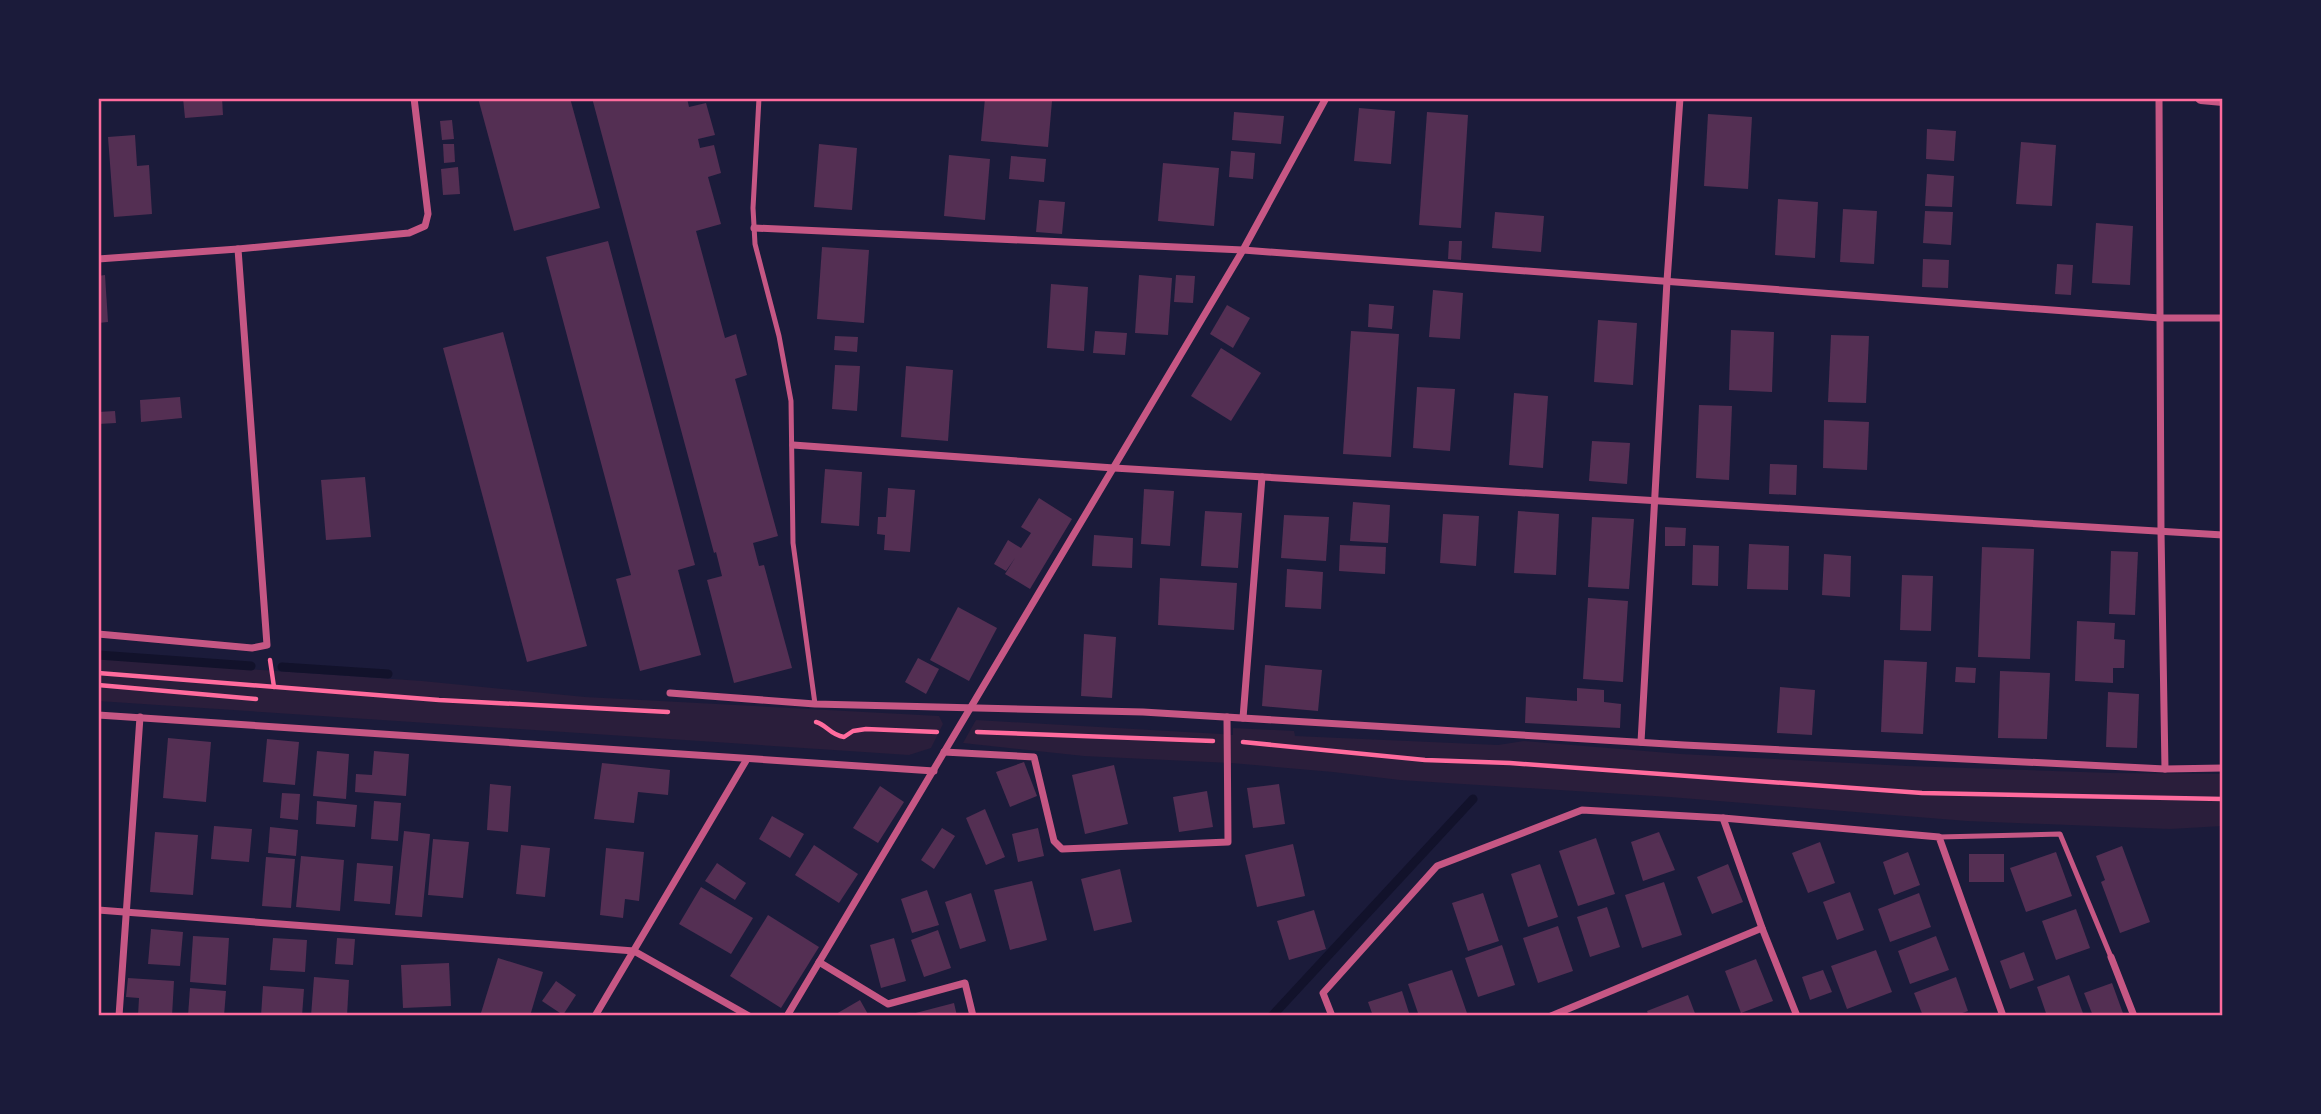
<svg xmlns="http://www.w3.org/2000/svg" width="2321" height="1114" font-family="Poppins,sans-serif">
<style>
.green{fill:#2a1e3b}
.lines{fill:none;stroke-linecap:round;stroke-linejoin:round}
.stream{stroke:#12122b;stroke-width:9}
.building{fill:#542f53}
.path{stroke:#ff6b9d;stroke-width:4.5}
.service{stroke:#c65784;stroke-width:5}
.minor{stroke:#c65784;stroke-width:7}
.tertiary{stroke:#c65784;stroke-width:12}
.neatline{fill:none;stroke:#ff6b9d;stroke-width:2.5}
</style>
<rect width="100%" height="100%" fill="#1b1b3a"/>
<g class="green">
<path d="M98 659 422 681 585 697 939 716 943 724 931 748 909 755 98 701Z"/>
<path d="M976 720 1221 734 1233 735V728L1294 731 1295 736 1498 745 1524 741 1681 754 1907 766 2111 773 2223 774V826L2170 829 1967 821 1670 797 1400 780 1333 772 1231 763 1084 756 963 743Z"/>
</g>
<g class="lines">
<g class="stream">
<path d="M98 655 251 666"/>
<path d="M282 667 388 674"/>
<path d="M1272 1016 1473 799"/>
</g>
</g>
<g class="building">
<path d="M183 98H222L223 115 185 118Z"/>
<path d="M478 98H570L600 208 514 231Z"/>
<path d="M592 98H687L689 107 706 103 715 135 698 139 700 148 714 145 721 173 708 177 721 224 696 231 725 338 736 334 747 375 735 379 778 536 753 543 759 566 764 565 792 668 734 683 707 580 722 576 716 552 714 553Z"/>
<path d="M985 98 1052 101 1048 147 981 141Z"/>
<path d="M1359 108 1395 111 1391 164 1354 161Z"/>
<path d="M1234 112 1284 116 1281 144 1232 140Z"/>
<path d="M1427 112 1468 115 1461 228 1419 225Z"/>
<path d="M1708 114 1752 117 1748 189 1704 186Z"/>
<path d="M452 120 454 139 442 140 440 121Z"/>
<path d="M1927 129 1956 131 1954 161 1926 159Z"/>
<path d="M135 135 137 166 149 165 152 214 114 217 108 137Z"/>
<path d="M2021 142 2056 145 2052 206 2016 204Z"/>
<path d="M443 144H454L455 162 444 163Z"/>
<path d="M819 144 857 148 852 210 814 207Z"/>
<path d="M1231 151 1255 153 1253 179 1229 177Z"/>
<path d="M949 155 990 159 985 220 944 216Z"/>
<path d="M1011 156 1046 159 1044 182 1009 179Z"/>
<path d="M1163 163 1219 168 1214 226 1158 221Z"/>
<path d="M458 167 460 194 443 195 441 169Z"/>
<path d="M1927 174 1954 176 1952 207 1925 206Z"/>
<path d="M1778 199 1818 202 1815 258 1775 255Z"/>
<path d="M1039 200 1065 202 1062 234 1036 232Z"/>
<path d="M1843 209 1877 211 1874 264 1840 262Z"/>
<path d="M1925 211 1953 212 1951 245 1923 243Z"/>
<path d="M1495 212 1544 216 1541 252 1492 248Z"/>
<path d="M2096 223 2133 226 2130 285 2092 283Z"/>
<path d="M608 241 695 565 678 570 701 655 640 671 616 579 631 575 546 257Z"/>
<path d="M1449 241H1462L1461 260 1448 259Z"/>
<path d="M822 247 869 250 864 323 817 319Z"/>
<path d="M1923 259 1949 260 1948 288 1922 287Z"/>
<path d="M2057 264 2073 265 2071 295 2055 294Z"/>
<path d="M105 275 108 322 98 323V276Z"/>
<path d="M1139 275 1172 278 1168 335 1135 333Z"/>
<path d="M1176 275 1195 276 1193 303 1174 302Z"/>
<path d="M1051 284 1088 287 1084 351 1047 348Z"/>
<path d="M1433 290 1463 293 1460 339 1429 337Z"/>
<path d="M1369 304 1394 306 1392 329 1368 327Z"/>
<path d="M1227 305 1250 318 1233 348 1210 334Z"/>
<path d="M1598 320 1637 323 1633 385 1594 382Z"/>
<path d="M1731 330 1774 332 1772 392 1729 390Z"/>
<path d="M1095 331 1127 333 1125 355 1093 353Z"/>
<path d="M1351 331 1399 334 1391 457 1343 454Z"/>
<path d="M503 332 587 646 527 662 443 348Z"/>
<path d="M1831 335 1869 336 1866 403 1828 402Z"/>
<path d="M835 336 858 337 857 352 834 350Z"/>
<path d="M1221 348 1261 373 1231 421 1191 396Z"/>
<path d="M835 365 860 366 857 411 832 409Z"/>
<path d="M906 366 953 370 948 441 901 437Z"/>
<path d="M1417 387 1455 389 1450 451 1413 448Z"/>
<path d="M1514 393 1548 396 1543 468 1509 465Z"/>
<path d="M180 397 182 418 141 422 140 400Z"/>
<path d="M1699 405 1732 406 1729 480 1696 478Z"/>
<path d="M115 411 116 423 98 424V412Z"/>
<path d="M1824 420 1869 422 1867 470 1823 468Z"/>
<path d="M1592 441 1630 443 1627 484 1589 481Z"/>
<path d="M1770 464 1797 465 1796 495 1769 494Z"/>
<path d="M825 469 862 472 859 526 821 523Z"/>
<path d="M365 477 371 537 326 540 321 480Z"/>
<path d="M888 488 915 490 910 552 884 550 885 535 877 534 878 517H886Z"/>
<path d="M1144 489 1174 491 1170 546 1141 544Z"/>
<path d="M1039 498 1072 519 1030 589 1005 574 1015 558 1006 571 994 564 1008 540 1021 548 1031 533 1021 527Z"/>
<path d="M1353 502 1390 505 1388 543 1350 541Z"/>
<path d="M1205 511 1242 513 1238 568 1201 566Z"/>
<path d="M1518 511 1559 514 1556 575 1514 573Z"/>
<path d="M1443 514 1479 516 1476 566 1440 563Z"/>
<path d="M1284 515 1329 517 1326 561 1281 558Z"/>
<path d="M1592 517 1634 519 1629 589 1588 587Z"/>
<path d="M1665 527 1686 528 1685 546H1665Z"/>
<path d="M1094 535 1133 538 1132 568 1092 566Z"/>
<path d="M1749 544 1789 546 1788 590 1747 589Z"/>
<path d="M1340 545 1386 547 1385 574 1339 571Z"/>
<path d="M1693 545 1719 546 1718 586 1692 585Z"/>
<path d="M1982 547 2034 549 2030 659 1978 657Z"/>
<path d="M2111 551 2138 552 2135 615 2109 614Z"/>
<path d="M1824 554 1851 556 1850 597 1822 595Z"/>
<path d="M1287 569 1323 572 1321 609 1285 607Z"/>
<path d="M1902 575 1933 576 1931 631 1900 630Z"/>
<path d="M1160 578 1237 583 1234 630 1158 625Z"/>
<path d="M1588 598 1628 601 1623 682 1583 679Z"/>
<path d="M958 607 997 628 969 681 930 660Z"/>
<path d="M2077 621 2115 623 2114 639 2125 640 2124 668H2113V683L2075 681Z"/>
<path d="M1084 634 1116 637 1112 698 1081 696Z"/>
<path d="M918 658 939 669 926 694 905 682Z"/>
<path d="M1884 660 1927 662 1923 734 1881 732Z"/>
<path d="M1265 665 1322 670 1318 711 1262 706Z"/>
<path d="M1956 667 1976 668 1975 683 1955 682Z"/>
<path d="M2000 671 2050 673 2047 739 1998 738Z"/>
<path d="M1780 687 1815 690 1812 735 1777 733Z"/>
<path d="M1577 688 1604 690V702L1621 704 1620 728 1525 723 1526 697 1577 701Z"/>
<path d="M2108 692 2139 694 2137 748 2106 747Z"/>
<path d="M168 738 211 742 206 802 163 798Z"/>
<path d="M267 739 299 742 295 785 263 782Z"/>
<path d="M317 751 349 754 346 799 313 796Z"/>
<path d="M374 751 409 754 406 796 355 792 356 774 372 775Z"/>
<path d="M1024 762 1037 796 1010 807 996 772Z"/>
<path d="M602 763 670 770 668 795 638 792 634 823 594 819Z"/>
<path d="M1114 765 1128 824 1085 834 1072 775Z"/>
<path d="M490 784 511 786 508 832 487 830Z"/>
<path d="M1279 784 1285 824 1253 828 1247 788Z"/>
<path d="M880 786 904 802 878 843 853 828Z"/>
<path d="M1207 791 1213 827 1179 832 1173 797Z"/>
<path d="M282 793 300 794 298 820 280 818Z"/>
<path d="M317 801 357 805 355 827 316 824Z"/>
<path d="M374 801 401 803 398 841 371 839Z"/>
<path d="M985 809 1005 857 986 865 966 818Z"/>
<path d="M772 816 804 834 790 858 759 839Z"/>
<path d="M214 826 252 829 249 862 211 859Z"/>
<path d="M270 827 298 830 296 856 268 853Z"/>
<path d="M942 828 955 836 934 869 921 860Z"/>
<path d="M1038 828 1044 856 1018 862 1012 834Z"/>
<path d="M404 831 430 834 422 917 395 915Z"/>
<path d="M155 832 198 835 193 895 150 892Z"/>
<path d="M1659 832 1675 870 1643 881 1631 842Z"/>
<path d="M1596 838 1615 894 1578 906 1559 851Z"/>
<path d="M433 839 469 842 463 898 428 895Z"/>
<path d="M1820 842 1835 883 1808 893 1792 853Z"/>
<path d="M1293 844 1305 896 1257 907 1245 855Z"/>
<path d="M521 845 550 848 545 897 516 894Z"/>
<path d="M814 845 858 874 839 903 795 875Z"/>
<path d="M2122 846 2150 922 2120 933 2101 882 2105 880 2096 856Z"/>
<path d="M606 848 644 852 639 901 625 899 623 918 600 915Z"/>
<path d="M1908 852 1920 885 1894 895 1883 862Z"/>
<path d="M2056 852 2072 896 2026 912 2010 868Z"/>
<rect x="1969" y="854" width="35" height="28"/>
<path d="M301 856 344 860 340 911 296 907Z"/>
<path d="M266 857 295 859 291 908 262 906Z"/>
<path d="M357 863 393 866 390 904 354 901Z"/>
<path d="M717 863 746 883 735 900 705 881Z"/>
<path d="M1540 864 1558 917 1528 927 1511 874Z"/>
<path d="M1728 864 1743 902 1712 914 1697 877Z"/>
<path d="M1120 869 1132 922 1094 931 1081 879Z"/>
<path d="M1032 881 1047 940 1010 950 994 890Z"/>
<path d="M1664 882 1682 935 1642 948 1625 895Z"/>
<path d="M701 887 753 918 731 954 679 924Z"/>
<path d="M927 890 939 925 912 933 901 899Z"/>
<path d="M1850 892 1864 930 1837 940 1823 902Z"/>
<path d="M971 893 986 941 960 949 945 902Z"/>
<path d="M1483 893 1499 941 1468 951 1452 903Z"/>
<path d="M1919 893 1931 927 1890 942 1878 909Z"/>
<path d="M1607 907 1620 947 1590 957 1577 917Z"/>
<path d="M2076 909 2090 948 2056 960 2042 921Z"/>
<path d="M1314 910 1326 949 1289 960 1277 921Z"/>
<path d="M768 915 819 947 781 1008 730 976Z"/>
<path d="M1558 926 1573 971 1538 983 1523 938Z"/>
<path d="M151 929 183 932 180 966 148 964Z"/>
<path d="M938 930 951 968 924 977 911 940Z"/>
<path d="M193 936 229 938 226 985 190 982Z"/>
<path d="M1936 936 1949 970 1910 984 1898 951Z"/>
<path d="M273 938 307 940 305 972 270 970Z"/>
<path d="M337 938 355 939 353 965 335 964Z"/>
<path d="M894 938 906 981 881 988 870 945Z"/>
<path d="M1502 945 1515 985 1478 997 1465 958Z"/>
<path d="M1876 950 1892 992 1847 1009 1831 966Z"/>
<path d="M2024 952 2034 980 2010 989 2000 961Z"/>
<path d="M498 958 543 972 530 1016H480Z"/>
<path d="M1756 959 1773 1001 1741 1013 1725 971Z"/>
<path d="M449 963 451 1006 403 1008 401 965Z"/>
<path d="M1452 970 1468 1016H1419L1408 984Z"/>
<path d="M1823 970 1832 992 1810 1000 1802 977Z"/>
<path d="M2069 975 2084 1016H2047L2037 987Z"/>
<path d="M314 977 349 980 347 1016H311Z"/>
<path d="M1956 977 1968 1011 1954 1016H1923L1914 993Z"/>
<path d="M128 978 174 981 172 1016H138L139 998 126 997Z"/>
<path d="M556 981 576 995 563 1015 542 1001Z"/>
<path d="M2112 983 2124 1016H2093L2084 993Z"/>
<path d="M263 986 304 989 302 1016H261Z"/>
<path d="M190 988 226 991 224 1016H188Z"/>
<path d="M1402 991 1410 1016H1373L1368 1002Z"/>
<path d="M1688 995 1696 1016H1649L1647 1011Z"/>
<path d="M860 1000 869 1016H837L836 1014Z"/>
<path d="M954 1003 957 1016H908V1015Z"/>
</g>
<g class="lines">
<g class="path">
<path d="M270 660 274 687"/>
<path d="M98 673 439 700 668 712"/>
<path d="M98 685 256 699"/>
<path d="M816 722C827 725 830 735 844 737L853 731 866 729 937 732"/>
<path d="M977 732 1213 741"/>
<path d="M1243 742 1425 760 1510 763 1922 793 2223 799"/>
</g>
<g class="service">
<path d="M759 98 753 208 755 244 779 336 791 401 793 543 815 704"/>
<path d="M1939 837 2060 834 2111 957"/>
</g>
<g class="minor">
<path d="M2159 98 2161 532 2165 769"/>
<path d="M754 228 1243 250 2160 318H2223"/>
<path d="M98 259 238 249"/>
<path d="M793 445 1114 468 2223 535"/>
<path d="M98 634 252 648 267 645 238 249 409 233 425 226 428 214 414 98"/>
<path d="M670 693 815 704 1143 712 1684 745 2165 769 2223 768"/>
<path d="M98 715 934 771"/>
<path d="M1243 718 1262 477"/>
<path d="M1641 742 1667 281 1680 98"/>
<path d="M944 752 1034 757 1054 841 1062 849 1228 842 1227 717"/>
<path d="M1723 818 1762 928 1797 1016"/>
<path d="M98 910 634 951 749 1016"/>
<path d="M2111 957 2134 1016"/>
<path d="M819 962 888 1004 965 983 973 1016"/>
<path d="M119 1016 140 717"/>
<path d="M595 1016 747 759"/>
<path d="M787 1016 1243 250 1326 98"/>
<path d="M1332 1016 1323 993 1437 866 1582 810 1723 818 1939 837 2003 1016"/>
<path d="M1551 1016 1762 928"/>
</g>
<path class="tertiary" d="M2201 98 2223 100"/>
</g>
<rect width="2321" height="1114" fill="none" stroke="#1b1b3a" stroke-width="200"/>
<rect x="100" y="100" width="2121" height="914" class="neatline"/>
</svg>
